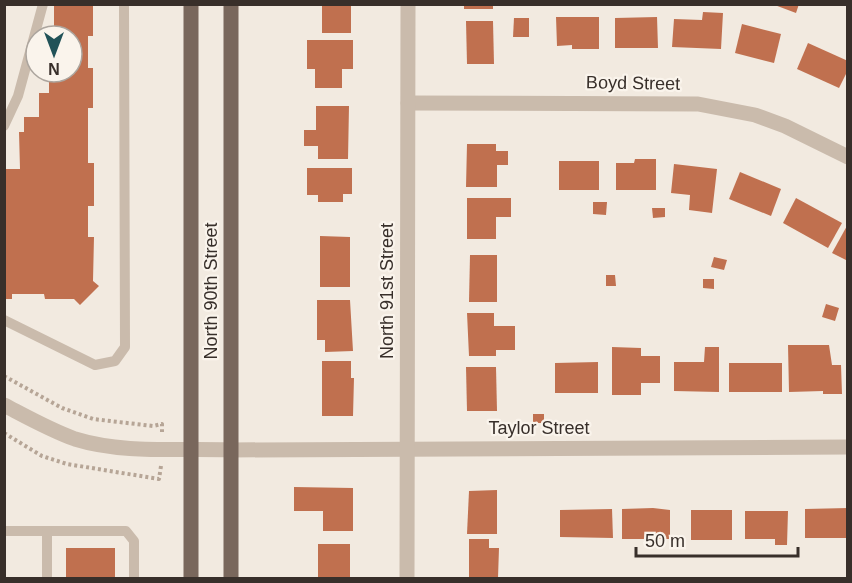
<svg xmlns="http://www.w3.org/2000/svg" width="852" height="583" font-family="Helvetica,sans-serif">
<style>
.building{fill:#c0704f}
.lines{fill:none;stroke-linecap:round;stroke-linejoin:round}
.path{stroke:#b6a596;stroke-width:4;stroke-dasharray:3 3;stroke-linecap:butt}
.service{stroke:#cabbac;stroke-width:10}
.minor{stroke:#cabbac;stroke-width:15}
.tertiary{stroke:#cabbac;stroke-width:15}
.primary{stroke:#79675c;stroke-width:15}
.labels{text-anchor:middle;stroke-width:4.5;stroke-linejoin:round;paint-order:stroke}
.street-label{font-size:18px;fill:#382f2a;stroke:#faf4ec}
</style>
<rect width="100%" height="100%" fill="#f2eae0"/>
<g class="building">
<rect x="322" y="4" width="29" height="29"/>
<rect x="464" y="4" width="29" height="5"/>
<path d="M772 4H799L796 13Z"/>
<path d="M54 5H93V36H88V68H93V108H88V163H94V206H88V237H94L93 281 99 286 80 305 74 299H45L44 294H12V299H4V169H20L19 132H24V117H39V93H49V72H72V36H54Z"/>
<path d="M703 12 723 13 721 49 672 47 674 19 702 20Z"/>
<path d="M556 17H599V49H572V45L557 46Z"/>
<path d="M657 17 658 48H615V18Z"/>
<path d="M514 18H529V37H513Z"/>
<path d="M466 21H493L494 64H467Z"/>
<path d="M742 24 781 34 774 63 735 53Z"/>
<path d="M307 40H353V69H342V88H315V69H307Z"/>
<path d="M808 43 848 61V70L839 88 797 69Z"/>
<path d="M316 106H349L348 159H318V146H304V130H316Z"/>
<path d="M467 144H496V151H508V165H497V187H466Z"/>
<path d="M635 159H656V190H616V163H634Z"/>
<rect x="559" y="161" width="40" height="29"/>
<path d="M674 164 717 169 712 213 689 210 690 195 671 193Z"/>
<path d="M307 168H352V194H343V202H318V195H307Z"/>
<path d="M740 172 781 189 771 216 729 199Z"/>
<path d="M467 198H511V217H496V239H467Z"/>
<path d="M796 198 842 223 828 248 783 223Z"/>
<path d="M593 202H607L606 215 593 214Z"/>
<path d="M652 208H665V217L653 218Z"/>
<path d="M848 224V261L832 253Z"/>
<path d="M320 236 350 237V287H320Z"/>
<path d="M470 255H497V302H469Z"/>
<path d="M714 257 727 260 724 270 711 267Z"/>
<path d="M606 275H615L616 286H606Z"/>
<path d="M703 279H714V289L703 288Z"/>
<path d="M317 300H350L353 351 325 352V340H317Z"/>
<path d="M826 304 839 308 835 321 822 317Z"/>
<path d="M467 313H494V326H515V350H496V356H469Z"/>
<path d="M788 345H829L832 365H841L842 394H823V391L789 392Z"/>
<path d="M612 347 641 348V356H660V383H641V395H612Z"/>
<path d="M705 347H719V392L674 391V362H704Z"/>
<path d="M322 361H351V378H354L353 416H322Z"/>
<path d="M598 362V393H555V363Z"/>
<rect x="729" y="363" width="53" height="29"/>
<path d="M466 367H496L497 411H467Z"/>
<rect x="533" y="414" width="11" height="9"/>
<path d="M294 487 353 488V531H323V511H294Z"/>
<path d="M497 490V534H467L469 491Z"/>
<path d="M653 508 670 510V539H622V509Z"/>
<path d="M848 508V538H805V509Z"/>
<path d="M612 509 613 538 560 537V510Z"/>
<rect x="691" y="510" width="41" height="30"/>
<path d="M745 511H788L787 545H775V539H745Z"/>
<path d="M469 539H489V548H499L498 578H469Z"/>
<rect x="318" y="544" width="32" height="34"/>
<rect x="66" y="548" width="49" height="30"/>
</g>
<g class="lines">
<g class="path">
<path d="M4 376 62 408 93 419 153 426 162 424V432"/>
<path d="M4 433 42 456 67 464 159 479 161 466"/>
</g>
<g class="service">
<path d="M4 126 18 96 43 4"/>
<path d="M4 320 95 365 115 361 125 347 124 4"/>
<path d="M4 531H126L134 541V578"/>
<path d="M47 578V531"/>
</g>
<g class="minor">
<path d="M408 103 698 104 755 115 785 126 848 157"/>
<path d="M230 450 848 447"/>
<path d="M407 578 408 4"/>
</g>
<path class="tertiary" d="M4 405C27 417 50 430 75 439 123 454 180 448 230 450"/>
<g class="primary">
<path d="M231 4V578"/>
<path d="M191 578V4"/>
</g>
</g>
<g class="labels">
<g class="street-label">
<text transform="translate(633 83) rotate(1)" y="6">Boyd Street</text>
<text transform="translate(211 291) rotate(-90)" y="6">North 90th Street</text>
<text transform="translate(387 291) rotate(-90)" y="6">North 91st Street</text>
<text x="539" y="434">Taylor Street</text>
</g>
</g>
<rect width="852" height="583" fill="none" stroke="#382f2a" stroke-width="12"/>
<g transform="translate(54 54) rotate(180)"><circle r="28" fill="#faf4ec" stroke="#aca59e" stroke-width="1.5"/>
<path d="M0-4.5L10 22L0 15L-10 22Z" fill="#215258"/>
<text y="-9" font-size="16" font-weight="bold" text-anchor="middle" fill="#382f2a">N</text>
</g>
<path d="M636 547v9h162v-9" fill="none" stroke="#382f2a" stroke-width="3"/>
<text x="645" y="547" font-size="18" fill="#382f2a" stroke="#faf4ec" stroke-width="4.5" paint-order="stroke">50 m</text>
</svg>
